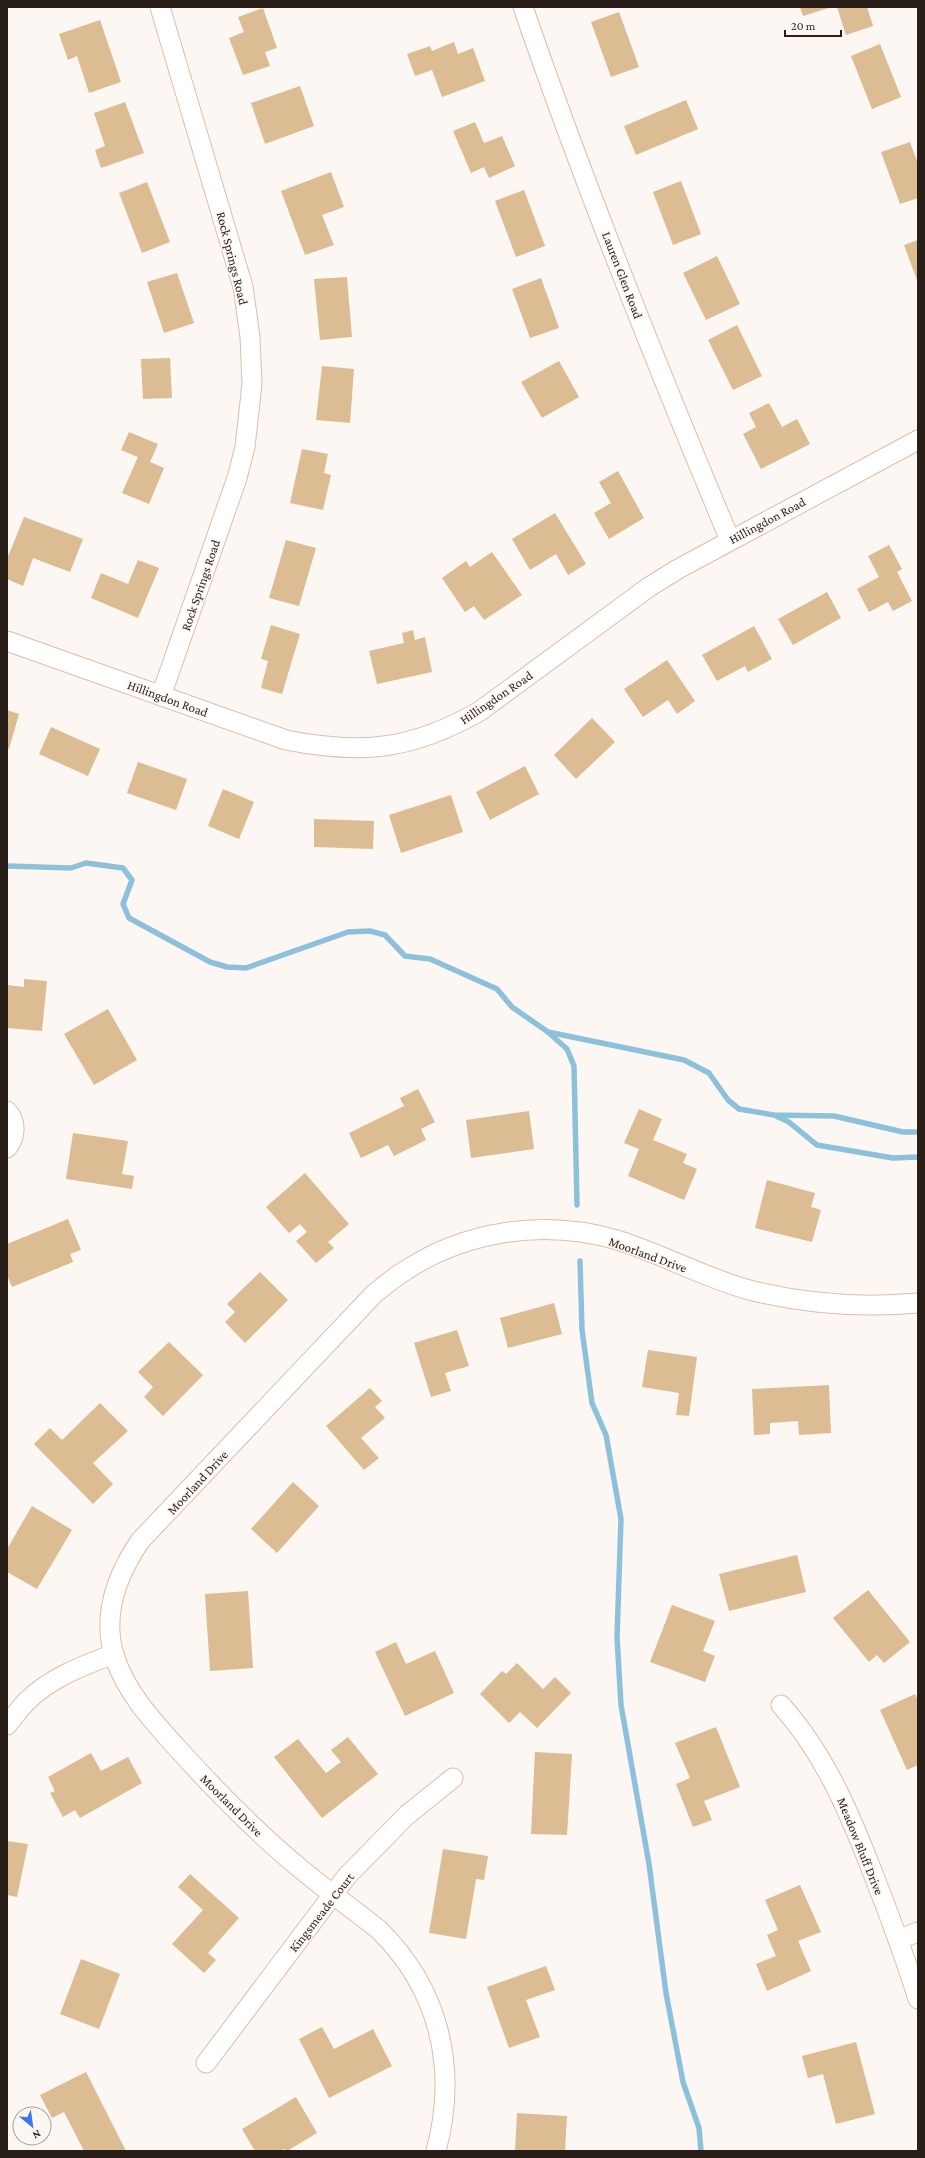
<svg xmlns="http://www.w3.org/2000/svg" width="925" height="2158" font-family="'Crimson Pro',serif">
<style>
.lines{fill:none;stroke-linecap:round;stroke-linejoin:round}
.stream{stroke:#8dc1db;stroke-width:5.5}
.building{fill:#dcbc92}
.minor-casing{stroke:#d9bfab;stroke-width:21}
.minor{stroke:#fff;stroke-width:19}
.labels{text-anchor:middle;stroke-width:3.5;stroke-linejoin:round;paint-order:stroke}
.street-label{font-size:13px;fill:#291f18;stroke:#fdf7f3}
</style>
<rect width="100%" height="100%" fill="#fdf7f3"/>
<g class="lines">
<g class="stream">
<path d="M7 866 71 868 86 863 123 868 132 880 123 904 129 918 210 962 227 967 246 968 348 932 370 931 385 935 405 956 430 959 497 989 512 1007 548 1032 567 1049 574 1066 577 1205"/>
<path d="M548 1032 684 1060 709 1073 728 1100 739 1109 774 1115 834 1116 903 1132H918"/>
<path d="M776 1116 789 1122 817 1145 893 1158 918 1157"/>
<path d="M580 1261 582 1330 592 1403 606 1435 621 1519 617 1637 621 1705 649 1864 666 1993 683 2082 699 2128 701 2151"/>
</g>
</g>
<g class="building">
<path d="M800 7H832L803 16Z"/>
<path d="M837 7H867L873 26 846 35Z"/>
<path d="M263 8 277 48 265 52 270 66 243 75 229 38 244 32 238 17Z"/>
<path d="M619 12 639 67 611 77 591 22Z"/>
<path d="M100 20 121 82 89 93 77 56 68 60 59 34Z"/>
<path d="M454 42 458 54 473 48 485 81 442 97 432 70 415 76 407 54 430 46 432 51Z"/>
<path d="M880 44 901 97 872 109 851 56Z"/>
<path d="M300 86 314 126 265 144 251 103Z"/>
<path d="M686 100 698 129 636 155 624 126Z"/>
<path d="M125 102 144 153 101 168 95 150 105 146 94 113Z"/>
<path d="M475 122 484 143 502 136 515 166 489 178 484 167 471 173 453 131Z"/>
<path d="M910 142 918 164V198L900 204 881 152Z"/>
<path d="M331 172 344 207 322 215 334 245 305 255 281 191Z"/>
<path d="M681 181 701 234 673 245 653 192Z"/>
<path d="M147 182 170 242 142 253 119 193Z"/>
<path d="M524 190 545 246 516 257 495 201Z"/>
<path d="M918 240V283L904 245Z"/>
<path d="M717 256 740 304 706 320 683 273Z"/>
<path d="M177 273 194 323 164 333 147 282Z"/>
<path d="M347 277 352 337 320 340 314 279Z"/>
<path d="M541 278 559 328 530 338 512 289Z"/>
<path d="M737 325 762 376 733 390 708 340Z"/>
<path d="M170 358 172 398 143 399 141 359Z"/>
<path d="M559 361 579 397 542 418 521 382Z"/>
<path d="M322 366 354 369 350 423 316 420Z"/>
<path d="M769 403 782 427 797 419 810 444 761 469 743 434 756 427 749 413Z"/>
<path d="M129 432 158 444 150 462 164 468 149 504 122 493 138 457 121 450Z"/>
<path d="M302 449 328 454 324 473 331 475 323 510 290 503Z"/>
<path d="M618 471 644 518 609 539 594 513 611 503 599 482Z"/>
<path d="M555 513 586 564 568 575 556 554 530 570 512 539Z"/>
<path d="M24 517 83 539 70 572 33 558 23 586 7 579V559Z"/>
<path d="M286 540 316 548 299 606 269 598Z"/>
<path d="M889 545 902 569 897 572 912 601 893 611 888 602 869 612 857 589 879 577 868 556Z"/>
<path d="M492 552 522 595 484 620 474 606 465 612 442 578 466 561 470 567Z"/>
<path d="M138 560 159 568 138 618 91 598 101 573 128 584Z"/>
<path d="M827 592 841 618 793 645 778 619Z"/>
<path d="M271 625 300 634 282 694 261 688 268 661 261 659Z"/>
<path d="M754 626 772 659 748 672 745 666 717 681 702 655Z"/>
<path d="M413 630 415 640 425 637 432 672 377 684 369 651 404 643 402 633Z"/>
<path d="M667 660 695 701 677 714 668 700 643 717 624 689Z"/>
<path d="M7 710 19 714 9 749 7 748Z"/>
<path d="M592 718 615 742 576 779 554 755Z"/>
<path d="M51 727 100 749 88 776 39 754Z"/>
<path d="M138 762 187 779 176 810 127 793Z"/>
<path d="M525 766 539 794 490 820 476 792Z"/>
<path d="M223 789 254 802 239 839 208 826Z"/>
<path d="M451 795 463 832 401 853 389 815Z"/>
<path d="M314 819 374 821 373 849 314 847Z"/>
<path d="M24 979 47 981 42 1031 7 1028V985L24 987Z"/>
<path d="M108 1009 137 1060 94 1085 64 1034Z"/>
<path d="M418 1089 435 1122 421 1129 426 1140 394 1156 388 1145 361 1158 349 1133 404 1106 400 1098Z"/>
<path d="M639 1109 662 1119 653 1140 687 1154 683 1163 697 1169 684 1200 628 1176 639 1149 624 1143Z"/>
<path d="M529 1111 534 1149 471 1158 466 1120Z"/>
<path d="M73 1133 128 1141 122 1174 134 1176 132 1189 66 1179Z"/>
<path d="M305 1173 349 1224 328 1242 334 1248 316 1263 296 1241 307 1232 300 1224 289 1233 266 1207Z"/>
<path d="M767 1180 815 1193 811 1207 821 1210 812 1242 755 1228Z"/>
<path d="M68 1219 81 1250 70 1254 73 1262 12 1287 7 1275V1244Z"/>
<path d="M260 1272 288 1300 245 1343 225 1322 235 1312 227 1304Z"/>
<path d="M554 1303 562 1334 508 1348 500 1318Z"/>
<path d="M457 1330 469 1366 445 1373 451 1391 431 1397 414 1343Z"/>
<path d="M169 1342 203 1375 163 1416 144 1397 153 1387 138 1372Z"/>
<path d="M648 1350 697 1357 689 1416 676 1415 679 1393 642 1387Z"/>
<path d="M829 1385 831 1433 799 1435 798 1421 770 1423V1434L754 1435 752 1389Z"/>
<path d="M370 1388 382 1401 375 1407 385 1418 361 1438 379 1458 364 1470 326 1426Z"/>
<path d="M100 1403 128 1431 93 1463 113 1484 93 1504 34 1444 50 1428 62 1440Z"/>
<path d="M293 1482 319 1506 277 1553 251 1529Z"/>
<path d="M32 1506 72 1530 37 1589 7 1572V1549Z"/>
<path d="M797 1555 806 1592 729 1611 719 1574Z"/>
<path d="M868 1590 910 1642 884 1663 877 1655 869 1662 833 1618Z"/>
<path d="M248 1591 253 1668 210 1671 205 1594Z"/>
<path d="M672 1605 715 1621 703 1651 715 1656 705 1682 650 1662Z"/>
<path d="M396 1642 406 1664 435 1651 454 1693 405 1716 375 1652Z"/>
<path d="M517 1663 543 1689 555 1677 571 1693 537 1728 520 1712 509 1723 480 1694 502 1671 506 1674Z"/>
<path d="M915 1694 918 1700V1765L907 1770 880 1710Z"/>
<path d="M716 1727 740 1787 704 1801 712 1820 693 1827 676 1784 690 1778 675 1743Z"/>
<path d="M348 1737 378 1774 322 1818 274 1757 298 1739 326 1773 341 1762 331 1750Z"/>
<path d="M535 1752 572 1754 567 1835 531 1834Z"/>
<path d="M91 1753 101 1771 128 1757 142 1783 80 1818 75 1810 63 1817 50 1793 55 1791 48 1777Z"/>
<path d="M7 1841 28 1844 17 1897 7 1895Z"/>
<path d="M443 1849 488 1856 484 1880 476 1879 466 1939 429 1933Z"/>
<path d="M190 1874 239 1918 208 1953 216 1960 204 1973 172 1944 203 1910 178 1887Z"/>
<path d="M800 1885 821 1932 798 1941 811 1971 767 1991 756 1964 776 1956 767 1935 778 1930 765 1900Z"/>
<path d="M81 1959 120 1974 99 2029 60 2014Z"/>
<path d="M546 1966 555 1990 526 2000 540 2037 509 2048 487 1987Z"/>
<path d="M322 2027 334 2049 373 2029 392 2066 329 2098 299 2039Z"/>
<path d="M856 2042 875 2114 836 2124 823 2074 808 2078 802 2056Z"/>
<path d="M86 2072 126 2151H84L64 2112 52 2118 40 2095Z"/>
<path d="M296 2097 317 2133 287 2151 284 2149 280 2151H255L242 2129Z"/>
<path d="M517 2113 567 2116 565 2151H515Z"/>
</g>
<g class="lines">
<defs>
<g id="minor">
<path d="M160 7 243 287 250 337 252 384 245 447 237 478 161 696"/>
<path d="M523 7C585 187 656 364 730 540"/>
<path d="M7 641 286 740C362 755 412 750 480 711L649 587 678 569 918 440"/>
<path d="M7 1111C17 1122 16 1137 7 1148"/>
<path d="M781 1705C825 1754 850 1814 874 1876 890 1917 905 1957 918 1999"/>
<path d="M7 1725C14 1717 20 1708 27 1701 50 1678 84 1665 114 1654"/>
<path d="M899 1939 918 1932"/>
<path d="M206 2063 347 1876 407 1815 453 1778"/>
<path d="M436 2151C458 2069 440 1989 378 1929 353 1909 326 1890 302 1870 257 1833 217 1792 178 1749 153 1721 126 1693 114 1655 102 1614 117 1575 140 1541L374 1294C383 1287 393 1278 403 1272 466 1230 545 1219 617 1240 663 1254 706 1279 753 1291 807 1304 863 1308 918 1303"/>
</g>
</defs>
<use href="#minor" class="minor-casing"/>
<use href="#minor" class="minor"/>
</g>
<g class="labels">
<g class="street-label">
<text transform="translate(233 258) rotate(76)" y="5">Rock Springs Road</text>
<text transform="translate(623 275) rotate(69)" y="5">Lauren Glen Road</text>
<text transform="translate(767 520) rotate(-28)" y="5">Hillingdon Road</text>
<text transform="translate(200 585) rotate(-71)" y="5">Rock Springs Road</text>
<text transform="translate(496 697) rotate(-34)" y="5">Hillingdon Road</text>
<text transform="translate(168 698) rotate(20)" y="5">Hillingdon Road</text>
<text transform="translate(648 1254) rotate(20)" y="5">Moorland Drive</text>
<text transform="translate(197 1482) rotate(-47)" y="5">Moorland Drive</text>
<text transform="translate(232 1805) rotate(45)" y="5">Moorland Drive</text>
<text transform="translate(861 1846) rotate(68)" y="5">Meadow Bluff Drive</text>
<text transform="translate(321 1912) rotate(-52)" y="5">Kingsmeade Court</text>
</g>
</g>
<rect width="925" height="2158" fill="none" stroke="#291f18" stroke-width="16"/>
<g transform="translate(32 2126) rotate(151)"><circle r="19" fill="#fdf7f3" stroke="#a8a19b"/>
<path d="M0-3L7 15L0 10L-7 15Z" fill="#3b79e8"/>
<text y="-6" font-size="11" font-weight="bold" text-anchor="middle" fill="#291f18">N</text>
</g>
<path d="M785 30v6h56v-6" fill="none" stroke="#291f18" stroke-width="2"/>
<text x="791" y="30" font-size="12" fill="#291f18" stroke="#fdf7f3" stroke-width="3" paint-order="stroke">20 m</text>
</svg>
